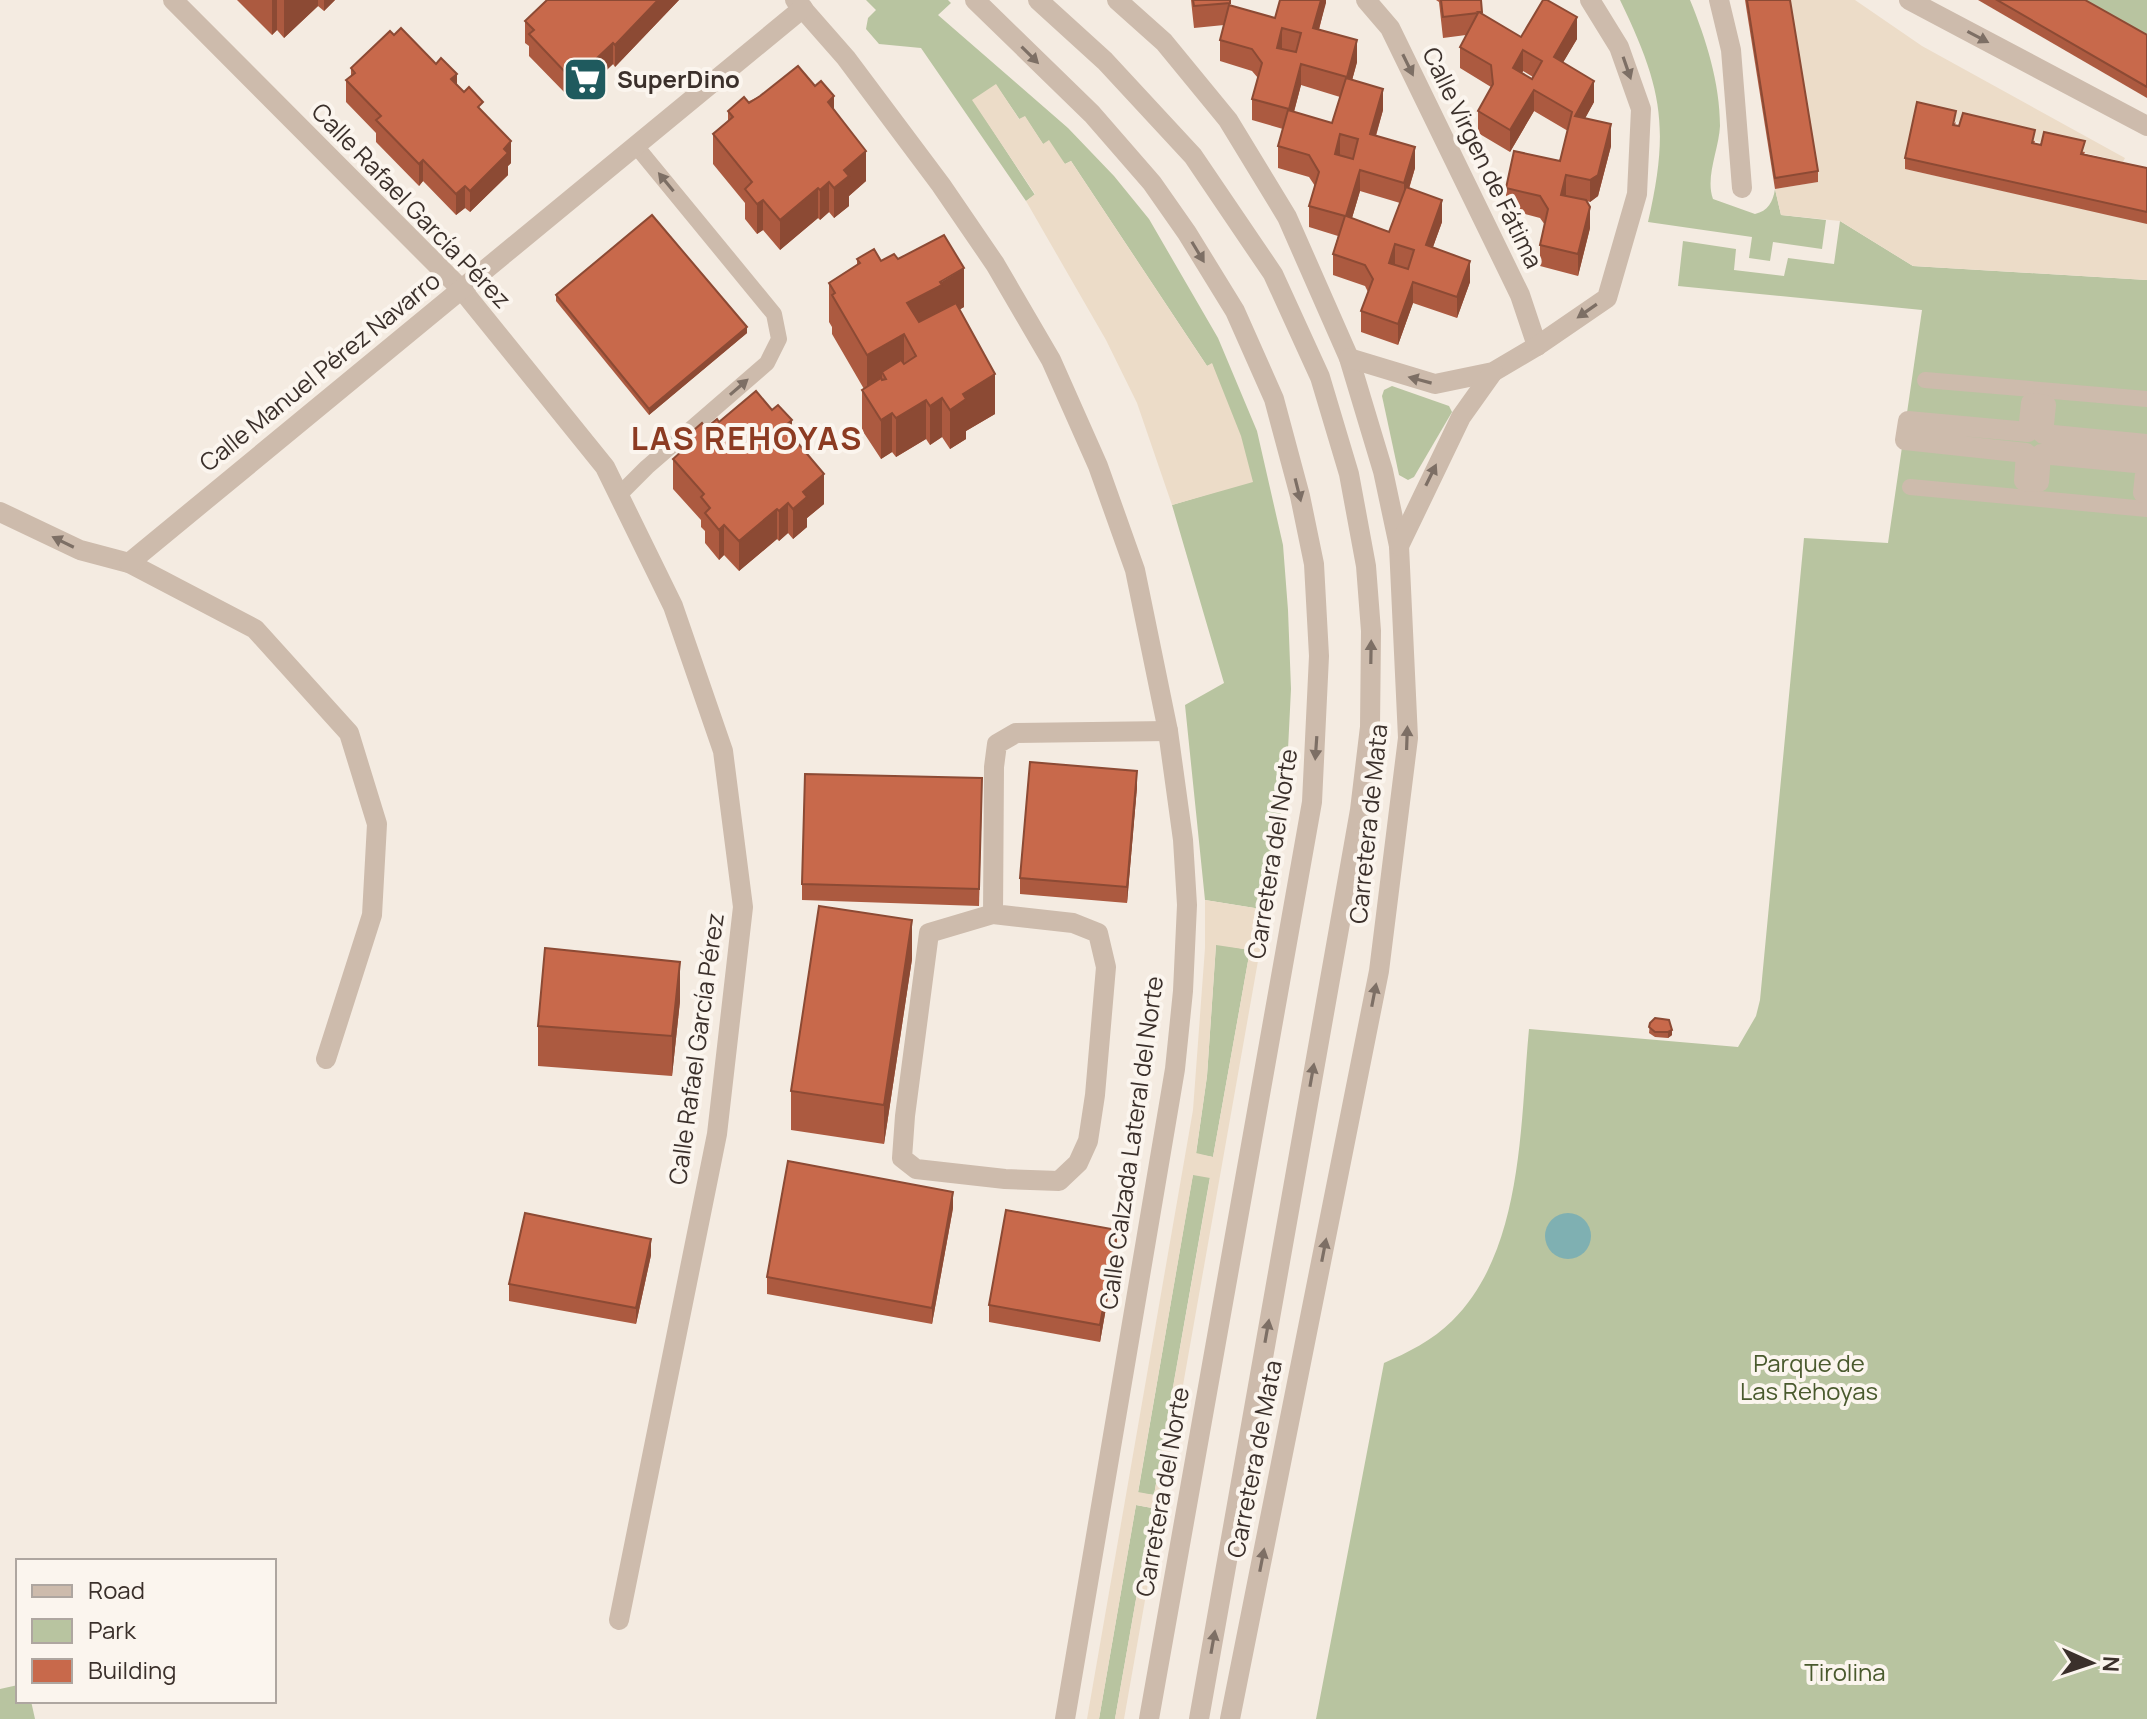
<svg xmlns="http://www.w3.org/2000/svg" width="2147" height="1719" font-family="Manrope,sans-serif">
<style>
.green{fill:#b8c4a0}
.plaza{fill:#ecdcc8;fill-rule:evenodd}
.water{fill:#7fb0b2}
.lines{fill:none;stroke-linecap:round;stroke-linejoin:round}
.service{stroke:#cdbbac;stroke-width:16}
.pedestrian{stroke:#cdbbac;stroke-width:20}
.minor{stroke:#cdbbac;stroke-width:20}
.tertiary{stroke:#cdbbac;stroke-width:20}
.wall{fill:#ac5a40;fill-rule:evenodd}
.shaded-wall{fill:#8c4a34}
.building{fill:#c8694b;stroke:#8c4a34;stroke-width:2;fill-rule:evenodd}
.oneway{fill:#7d6f65}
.labels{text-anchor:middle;stroke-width:8;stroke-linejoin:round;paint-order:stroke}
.poi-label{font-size:24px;font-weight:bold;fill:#3b302b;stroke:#fbf5ee;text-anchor:start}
.street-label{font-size:24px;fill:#3b302b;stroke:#fbf5ee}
.park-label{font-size:24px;fill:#4a5a2e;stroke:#fbf5ee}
.district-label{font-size:32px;font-weight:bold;letter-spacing:2px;fill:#8c3b22;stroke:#fbf5ee}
</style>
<rect width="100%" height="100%" fill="#f4ebe1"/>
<g class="green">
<path d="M866 0H948L951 3 938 15 1068 128 1114 176 1149 219 1218 338 1257 431 1283 545 1288 610 1291 689 1287 770 1267 910 1205 900 1185 705 1224 683 1172 505 1252 481 1212 364 1207 366 1071 161 1065 164 1043 144 1025 117 1020 120 996 85 973 100 1035 195 1026 201 921 48 879 44 866 29 868 18 876 10Z"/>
<path d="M1620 0H1690C1706 39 1720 83 1720 126 1719 149 1705 177 1713 199L1755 214C1768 211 1773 202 1775 189L1781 215 1826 220 1822 249 1773 242 1770 261 1749 258 1752 237 1648 222C1670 127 1662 87 1620 0Z"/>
<path d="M2065 0H2147V47Z"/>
<path d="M1840 221 1913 266 2147 280V1719H1316L1384 1363C1407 1353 1433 1340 1452 1321 1524 1250 1520 1123 1529 1029L1738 1047 1756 1016 1760 1000 1804 538 1888 543 1922 310 1678 286 1683 241 1736 249 1734 270 1784 276 1788 258 1834 264Z"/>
<path d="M1392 386 1449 406 1452 412 1414 477 1408 480 1399 475 1382 396 1384 390Z"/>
<path d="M1216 944 1250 950 1213 1157 1196 1154 1207 1076Z"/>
<path d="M1193 1174 1210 1177 1154 1495 1138 1493Z"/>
<path d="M1136 1505 1152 1508 1115 1719H1099Z"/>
<path d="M18 1685V1701H31L35 1719H0V1689Z"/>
</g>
<g class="plaza">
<path d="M1788 0H1855L1922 46 2125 158 2123 162 1918 113 1905 169 2147 223V280L1913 266 1840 221 1781 215 1775 189 1817 182Z"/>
<path d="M996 84 1019 119 1025 116 1043 144 1049 140 1065 164 1071 161 1207 366 1212 363 1241 436 1253 482 1172 505 1137 403 1106 340 1026 201 1035 194 972 100Z"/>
<path d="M1205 900 1267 910 1124 1719H1115L1152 1508 1136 1505 1099 1719H1087L1193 1110 1205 948ZM1216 945 1250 950 1213 1157 1196 1153 1207 1076ZM1193 1175 1210 1178 1154 1495 1138 1492Z"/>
</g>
<circle class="water" cx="1568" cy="1236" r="23"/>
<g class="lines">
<g class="service">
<path d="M1925 380 2147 399"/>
<path d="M1910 487 2147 509"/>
<path d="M619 495 647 467 767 363 779 339 774 314 636 146"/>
</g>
<path class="pedestrian" d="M2147 444 2043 434 2046 405 2031 403 2028 432 1908 421 1905 440 2026 453 2024 481 2039 482 2041 454 2146 464 2143 493H2147"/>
<g class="minor">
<path d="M173 0 462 290 605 467 673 606 723 751 743 907 717 1134 619 1620"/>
<path d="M795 0 846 58 941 185 995 264 1051 360 1098 466 1135 570 1168 731 1183 840 1187 905 1183 991 1175 1069 1065 1719"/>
<path d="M1117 0 1164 42 1228 120 1287 217 1349 358 1383 471 1399 546 1408 738 1379 971 1230 1719"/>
<path d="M1366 0 1390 28 1520 295 1537 346"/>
<path d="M1719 0 1731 50 1742 188"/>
<path d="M1909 0 2147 126"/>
<path d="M1349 358 1435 384 1493 372 1537 346 1607 298 1637 194 1641 109 1619 47 1590 0"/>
<path d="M0 512 80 550 129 563 255 629 349 733 377 824 372 915 326 1059"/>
<path d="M1399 546 1461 417 1493 372"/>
<path d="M129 563 803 8"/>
<path d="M993 914 929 933 905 1116 902 1158 916 1169 1005 1179 1059 1181 1078 1163 1088 1141 1095 1095 1106 967 1098 933 1073 923 993 914 994 767 997 744 1016 733 1168 731"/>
</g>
<g class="tertiary">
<path d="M975 0 1092 114 1152 183 1187 233 1235 311 1274 399 1300 496 1314 564 1319 656 1312 802 1149 1719"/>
<path d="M1038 0 1105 61 1193 156 1273 274 1320 377 1349 474 1366 566 1371 631 1370 727 1360 810 1199 1719"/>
</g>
</g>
<g class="wall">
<path d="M237 0H335L324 11 318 6 284 38 277 30 272 35Z"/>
<path d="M547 0H679L615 67 613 64 578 97 571 89 566 94 529 56V46L525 43V21Z"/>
<path d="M1191 0H1230V5L1275 18 1326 0 1319 30 1357 62 1352 80 1383 110 1376 136 1415 168 1409 189 1442 222 1433 247 1470 282 1457 318 1413 303 1398 345 1361 332V311L1368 292 1365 286 1333 275V254L1338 236 1309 227V206L1315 186 1309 177 1278 168V146L1283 129 1252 120V99L1258 78 1252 71 1220 61V40L1224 25 1194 28ZM1301 85 1340 97 1332 123 1294 112ZM1360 191 1400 203 1389 232 1352 218Z"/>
<path d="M1436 0H1481L1482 14 1521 37 1577 39 1563 62 1594 102 1585 118 1611 146 1598 196 1590 202 1587 201 1590 228 1578 276 1540 266V245L1545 225 1540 218 1506 209V188L1560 161 1568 131 1534 111 1510 152 1478 133V111L1491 87 1460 68V47L1466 35 1443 38 1439 2ZM1523 71 1533 77 1532 79 1522 73Z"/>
<path d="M1745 0H1790L1818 171V182L1775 189Z"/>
<path d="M1978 0H2085L2147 35V98Z"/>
<path d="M351 68 457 85 483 112 511 163 508 166V175L470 212 465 208 456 215 423 181 419 186 376 142V133L346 102V80L351 76Z"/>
<path d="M760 96 834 110 866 181 849 196V206L834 218 829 212 820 220 818 218 780 250 763 230 757 234 745 219V203L713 164V134L728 121V111Z"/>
<path d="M1956 122 1955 125 2035 141 2034 144 2085 152 2084 154 2147 168V224L1905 169V158Z"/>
<path d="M857 259 881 261 898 259 964 307 960 309 995 414 966 431V439L950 449 942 437 930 445 926 439 896 457 892 452 881 459 862 430V390L864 389 832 334V327L829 322V283L857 265Z"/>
<path d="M556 295 747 333 649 415 556 301Z"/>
<path d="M719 422 792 432 794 439 824 504 807 518V527L793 539 788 533 779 541 777 539 739 571 724 555 719 560 705 543V531L701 527V520L673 489V459L688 446V435Z"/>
<path d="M1137 787 1127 903 1020 894V878Z"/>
<path d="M982 795 979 906 802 900V884Z"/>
<path d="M912 959 884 1144 791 1130V1091Z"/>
<path d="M680 1001 672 1076 538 1066V1026Z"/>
<path d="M1655 1018 1672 1035 1668 1038 1655 1037 1649 1033 1650 1023Z"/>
<path d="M953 1208 932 1324 767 1294V1277Z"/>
<path d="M1117 1246 1100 1342 989 1322V1305Z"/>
<path d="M651 1255 636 1324 509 1301V1284Z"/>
</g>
<g class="shaded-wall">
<path d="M272 0H277V30L272 35Z"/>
<path d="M284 0H318V6L284 38Z"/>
<path d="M324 0H335L324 11Z"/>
<path d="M658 0H679L615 67V45Z"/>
<path d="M1321 0H1326V3L1313 50V28Z"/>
<path d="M1577 17V39L1554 78V57Z"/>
<path d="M1282 28V50L1277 48Z"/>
<path d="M1357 40V62L1347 99V77Z"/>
<path d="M613 43V64L578 97V76Z"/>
<path d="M1523 50V71L1513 89V68Z"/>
<path d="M1301 64V85L1289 130V109Z"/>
<path d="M571 68V89L566 94V73Z"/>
<path d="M457 74V95L451 79Z"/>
<path d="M1594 81V102L1575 137V116Z"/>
<path d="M1383 89V110L1370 155V134Z"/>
<path d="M1534 90V111L1510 152V130Z"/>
<path d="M834 96V126L828 102Z"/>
<path d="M1611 124V146L1598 196 1590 202V180Z"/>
<path d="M1340 134V156L1335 154Z"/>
<path d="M511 141V163L508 166V175L470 212V191Z"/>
<path d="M1415 147V168L1404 204V183Z"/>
<path d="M866 151V181L849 196V206L834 218V188L844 170Z"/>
<path d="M423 160V181L419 186V164Z"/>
<path d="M1360 170V191L1346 238V216Z"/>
<path d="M1566 175V196L1561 195Z"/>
<path d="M829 182V212L820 220V190Z"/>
<path d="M465 186V208L456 215V194Z"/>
<path d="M818 188V218L780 250V220Z"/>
<path d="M763 200V230L757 234V204Z"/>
<path d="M1442 200V222L1426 266V245Z"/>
<path d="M1590 207V228L1578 276V254Z"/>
<path d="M1395 244V266L1389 263Z"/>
<path d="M1470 261V282L1457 318V297Z"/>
<path d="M964 268V307L942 320V324L907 342V303Z"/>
<path d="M1413 282V303L1398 345V324Z"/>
<path d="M747 327V333L649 415V409Z"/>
<path d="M904 334V373L886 379 882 372V386L867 395V355Z"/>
<path d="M995 374V414L966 431V439L950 449V410L963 394Z"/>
<path d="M942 398V437L930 445V406Z"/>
<path d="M926 400V439L896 457V418Z"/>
<path d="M892 413V452L881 459V420Z"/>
<path d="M792 420V435L794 434V464L786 425Z"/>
<path d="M824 474V504L807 518V527L793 539V509L803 492Z"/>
<path d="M788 503V533L779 541V511Z"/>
<path d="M777 509V539L739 571V541Z"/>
<path d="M724 525V555L719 560V530Z"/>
<path d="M1137 771V787L1127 903V887Z"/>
<path d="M912 920V959L884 1144V1105Z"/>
<path d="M680 962V1001L672 1076V1036Z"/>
<path d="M1672 1030V1035L1668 1038V1032Z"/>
<path d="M953 1192V1208L932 1324V1308Z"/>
<path d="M1117 1230V1246L1100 1342V1325Z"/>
<path d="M651 1239V1255L636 1324V1308Z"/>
</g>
<g class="building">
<path d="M547 0H658L615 45 613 43 578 76 571 68 566 73 529 34 534 30 525 21Z"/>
<path d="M1193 0H1230V3L1194 6Z"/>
<path d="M1280 0H1321L1313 28 1357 40 1347 77 1301 64 1289 109 1252 99 1262 63 1252 49 1220 40 1229 5 1275 18ZM1282 28 1301 33 1296 52 1277 48Z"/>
<path d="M1441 0H1481L1482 12H1479L1521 37 1543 0H1547L1577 17 1554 57 1594 81 1575 116 1611 124 1598 175 1590 180 1566 175 1561 195 1586 200 1590 207 1578 254 1540 245 1548 209 1540 196 1506 188 1514 151 1560 161 1572 112 1534 90 1510 130 1478 111 1493 84 1491 65 1460 47 1478 13 1443 17ZM1523 50 1542 61 1532 79 1513 68Z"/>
<path d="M1747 0H1790L1818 171 1775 178Z"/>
<path d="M1997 0H2085L2147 35V87Z"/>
<path d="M401 28 436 64 441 58 457 74 451 79 464 92 469 87 483 102 478 107 511 141 504 149 508 153 470 191 465 186 456 194 423 160 419 164 376 120 381 116 346 80 355 73 351 68 390 31 394 35Z"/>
<path d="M798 66 815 86 821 81 834 96 828 102 866 151 844 170 849 176 834 188 829 182 820 190 818 188 780 220 763 200 757 204 745 189 752 182 713 134 733 117 728 111 744 97 749 103 760 96Z"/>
<path d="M1346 78 1383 89 1370 134 1415 147 1404 183 1360 170 1346 216 1389 232 1406 187 1442 200 1426 245 1470 261 1457 297 1413 282 1398 324 1361 311 1373 279 1365 265 1333 254 1345 216 1309 206 1319 172 1309 155 1278 146 1288 110 1332 123ZM1340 134 1358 139 1353 159 1335 154ZM1395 244 1414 250 1408 269 1389 263Z"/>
<path d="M1917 102 1956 111 1953 125 1959 126 1963 113 2035 130 2032 143 2041 145 2044 132 2085 141 2081 154 2147 168V212L1905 158Z"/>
<path d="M652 215 747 327 649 409 556 295Z"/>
<path d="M944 235 964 268 940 282 942 285 907 303 919 322 956 303 995 374 963 394 966 399 950 410 942 398 930 406 926 400 896 418 892 413 881 420 862 390 881 378 882 380 886 379 882 372 901 360 904 364 916 356 904 334 867 355 832 295 835 293 829 283 860 263 857 259 874 249 881 261 894 254 898 259Z"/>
<path d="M756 391 772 410 778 405 792 420 786 425 794 434 791 435 824 474 803 492 807 497 793 509 788 503 779 511 777 509 739 541 724 525 719 530 705 513 710 508 701 497 704 494 673 459 693 441 688 435 702 423 706 428 717 419 719 422Z"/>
<path d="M1030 762 1137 771 1127 887 1020 878Z"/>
<path d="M805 774 982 778 979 889 802 884Z"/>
<path d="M819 906 912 920 884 1105 791 1091Z"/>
<path d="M545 948 680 962 672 1036 538 1026Z"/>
<path d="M1655 1018 1669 1020 1672 1030 1668 1032H1655L1649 1027 1650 1023Z"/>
<path d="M788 1161 953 1192 932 1308 767 1277Z"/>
<path d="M1006 1210 1117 1230 1100 1325 989 1305Z"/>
<path d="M525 1213 651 1239 636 1308 509 1284Z"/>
</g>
<defs><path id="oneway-solid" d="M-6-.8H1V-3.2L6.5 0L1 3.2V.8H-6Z" transform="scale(2)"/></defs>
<g class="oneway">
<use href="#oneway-solid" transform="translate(1978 37) rotate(28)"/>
<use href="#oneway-solid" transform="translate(1030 55) rotate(45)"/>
<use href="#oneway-solid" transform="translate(1408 65) rotate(64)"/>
<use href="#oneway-solid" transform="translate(1627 68) rotate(71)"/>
<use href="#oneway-solid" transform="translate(666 182) rotate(-129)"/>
<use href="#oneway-solid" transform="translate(1198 252) rotate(59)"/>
<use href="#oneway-solid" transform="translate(1587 311) rotate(145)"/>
<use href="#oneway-solid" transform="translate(1420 380) rotate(-165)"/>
<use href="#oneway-solid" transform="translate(739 387) rotate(-41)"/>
<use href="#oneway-solid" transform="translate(1431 475) rotate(-64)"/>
<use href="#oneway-solid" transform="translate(1298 490) rotate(76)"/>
<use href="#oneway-solid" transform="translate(63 542) rotate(-154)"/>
<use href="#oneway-solid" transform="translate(1371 652) rotate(-89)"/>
<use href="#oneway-solid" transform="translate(1407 738) rotate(-88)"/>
<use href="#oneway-solid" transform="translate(1316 748) rotate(94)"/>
<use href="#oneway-solid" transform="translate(1374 995) rotate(-79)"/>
<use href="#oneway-solid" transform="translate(1312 1075) rotate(-80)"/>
<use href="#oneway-solid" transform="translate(1324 1250) rotate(-79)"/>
<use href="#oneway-solid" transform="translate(1267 1331) rotate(-80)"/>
<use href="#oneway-solid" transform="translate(1262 1560) rotate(-79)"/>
<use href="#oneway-solid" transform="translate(1213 1642) rotate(-80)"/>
</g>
<defs>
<symbol id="supermarket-square" viewBox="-11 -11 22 22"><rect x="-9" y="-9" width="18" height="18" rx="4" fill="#1f5a5e" stroke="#fbf5ee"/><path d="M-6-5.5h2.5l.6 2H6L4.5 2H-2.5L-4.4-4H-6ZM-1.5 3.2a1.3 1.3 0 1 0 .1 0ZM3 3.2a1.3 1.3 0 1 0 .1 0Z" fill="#fff"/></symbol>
</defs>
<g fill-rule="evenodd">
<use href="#supermarket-square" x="560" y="54" width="51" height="51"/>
</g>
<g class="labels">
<g class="poi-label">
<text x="617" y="88">SuperDino</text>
</g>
<g class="street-label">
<text transform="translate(1482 158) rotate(64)" y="8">Calle Virgen de Fátima</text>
<text transform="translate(411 206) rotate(46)" y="8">Calle Rafael García Pérez</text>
<text transform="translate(320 372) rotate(-39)" y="8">Calle Manuel Pérez Navarro</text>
<text transform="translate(1369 824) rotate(-84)" y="8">Carretera de Mata</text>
<text transform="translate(1273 854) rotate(-81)" y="8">Carretera del Norte</text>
<text transform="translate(697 1049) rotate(-82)" y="8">Calle Rafael García Pérez</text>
<text transform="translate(1132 1143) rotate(-82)" y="8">Calle Calzada Lateral del Norte</text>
<text transform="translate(1255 1459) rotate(-79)" y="8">Carretera de Mata</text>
<text transform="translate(1163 1492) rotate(-80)" y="8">Carretera del Norte</text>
</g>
<g class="park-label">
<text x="1809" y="1372">Parque de<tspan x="1809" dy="28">Las Rehoyas</tspan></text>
<text x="1845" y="1681">Tirolina</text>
</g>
<g class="district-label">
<text x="747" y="450">LAS REHOYAS</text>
</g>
</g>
<rect x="16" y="1559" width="260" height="144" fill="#fbf5ee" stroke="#aea6a0" stroke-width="2"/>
<rect x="32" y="1585" width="40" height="12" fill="#cdbbac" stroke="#aea6a0" stroke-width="2"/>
<text x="88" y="1599" font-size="24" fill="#3b302b">Road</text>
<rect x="32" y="1619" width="40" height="24" fill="#b8c4a0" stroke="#aea6a0" stroke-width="2"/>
<text x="88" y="1639" font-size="24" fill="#3b302b">Park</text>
<rect x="32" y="1659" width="40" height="24" fill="#c8694b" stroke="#aea6a0" stroke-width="2"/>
<text x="88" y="1679" font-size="24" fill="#3b302b">Building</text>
<g transform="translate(2091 1663) rotate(93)" stroke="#fbf5ee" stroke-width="6" paint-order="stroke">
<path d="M0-6L14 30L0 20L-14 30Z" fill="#3b302b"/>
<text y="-12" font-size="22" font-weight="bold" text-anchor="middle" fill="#3b302b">N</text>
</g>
</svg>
